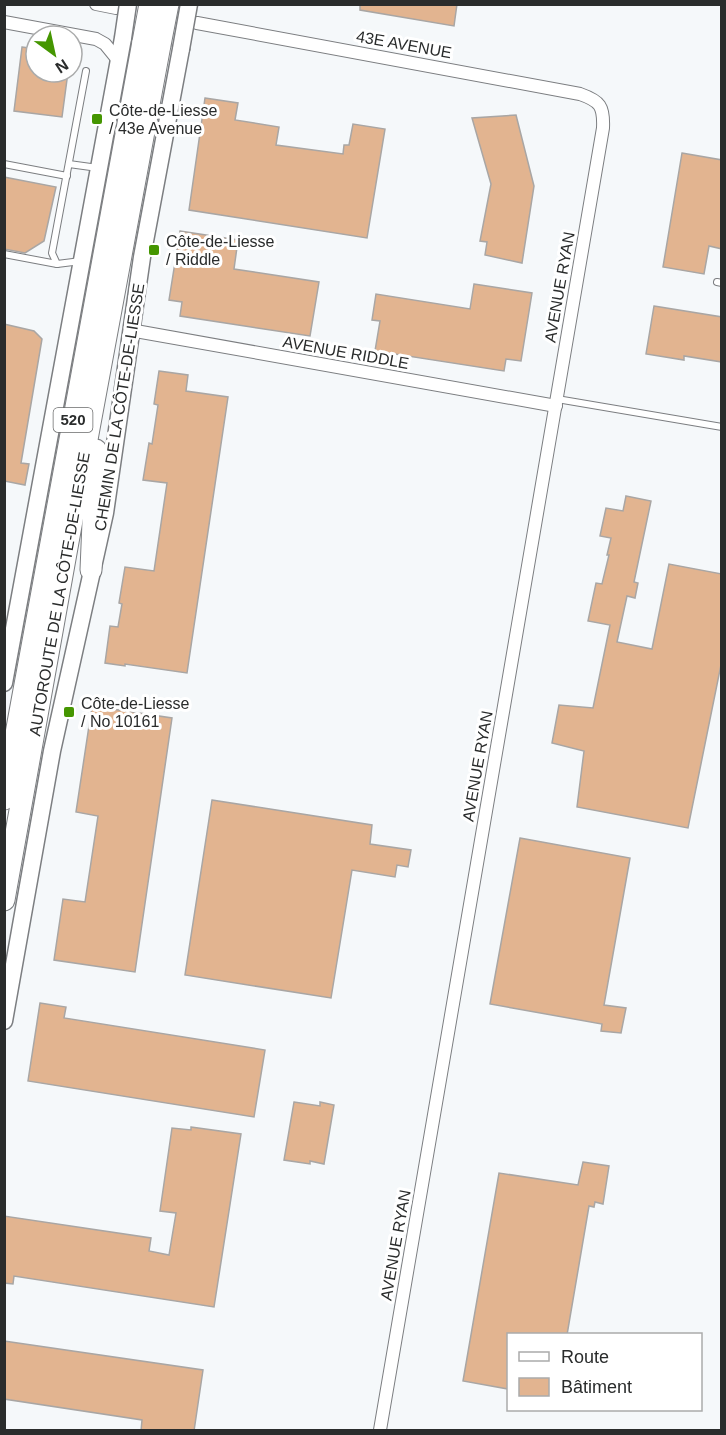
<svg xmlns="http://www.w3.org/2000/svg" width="726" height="1435" font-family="Arial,sans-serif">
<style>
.building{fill:#e2b490;stroke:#a9a6a4;stroke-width:1.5}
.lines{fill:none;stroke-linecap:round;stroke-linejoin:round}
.service-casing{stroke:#7c7e81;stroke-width:8}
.minor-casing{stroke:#7c7e81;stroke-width:14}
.secondary-casing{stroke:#7c7e81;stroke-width:19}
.motorway-casing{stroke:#7c7e81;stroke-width:23}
.service{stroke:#fff;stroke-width:6}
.minor{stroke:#fff;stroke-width:12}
.secondary{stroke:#fff;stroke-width:16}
.motorway{stroke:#fff;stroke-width:21}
.secondary-bridge-casing{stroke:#7c7e81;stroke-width:19;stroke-linecap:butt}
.motorway-bridge-casing{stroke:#7c7e81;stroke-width:23;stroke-linecap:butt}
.secondary-bridge{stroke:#fff;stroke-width:16}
.motorway-bridge{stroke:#fff;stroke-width:21}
.poi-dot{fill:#459601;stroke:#fff;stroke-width:2}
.labels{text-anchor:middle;stroke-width:6;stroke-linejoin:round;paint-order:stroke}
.shield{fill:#fff;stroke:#6a6b6b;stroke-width:1.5}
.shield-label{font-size:15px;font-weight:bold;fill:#2a2c2c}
.street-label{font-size:16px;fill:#2a2c2c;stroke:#fff}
.poi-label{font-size:16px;fill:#2a2c2c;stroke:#fff;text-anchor:start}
</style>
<rect width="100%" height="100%" fill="#f5f8fa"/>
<g class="building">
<path d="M360 4H457L454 26 360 10Z"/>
<path d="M22 47 36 49V72H68L62 117 14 111Z"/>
<path d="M205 98 238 103 235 120 279 127 276 145 343 154 344 145H349L353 124 385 129 367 238 189 210Z"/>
<path d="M516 115 534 186 522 263 485 255 487 242 480 241 491 184 472 118Z"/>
<path d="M682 153 722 160V249L709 246 704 274 663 267Z"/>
<path d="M4 177 56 187 44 241 25 253 4 249Z"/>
<path d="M180 231 238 240 234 269 319 282 310 336 180 316 182 302 169 300Z"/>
<path d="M474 284 532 293 521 361 506 359 504 371 375 351 380 321 372 320 376 294 470 309Z"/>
<path d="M654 306 722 317V362L684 356V360L646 354Z"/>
<path d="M4 324 34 331 42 339 21 463 29 464 25 485 4 481Z"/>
<path d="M159 371 188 375 186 391 228 397 187 673 125 664V666L105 663 110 626 118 627 122 604 119 603 125 567 154 571 167 483 143 480 149 443 152 444 158 405 154 404Z"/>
<path d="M626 496 651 501 634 582 638 583 635 598 627 596 617 642 652 649 669 564 722 574V660L688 828 577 807 584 751 552 743 559 705 593 708 610 625 588 621 596 583 602 584 609 555H607L611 538 600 536 606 508 623 511Z"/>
<path d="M92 706 172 718 135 972 54 960 63 899 85 902 98 816 76 812Z"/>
<path d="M212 800 372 825 370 844 411 850 408 867 397 865 395 877 352 870 331 998 185 975Z"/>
<path d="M520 838 630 858 604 1005 626 1008 621 1033 601 1031 602 1024 490 1004Z"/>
<path d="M40 1003 66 1007 64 1018 265 1050 254 1117 28 1081Z"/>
<path d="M294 1102 320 1106V1102L334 1105 324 1164 310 1161V1164L284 1160Z"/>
<path d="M191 1127 241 1134 214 1307 14 1276 13 1284 4 1283V1216L151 1238 149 1251 169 1255 176 1213 160 1211 172 1128 191 1130Z"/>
<path d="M583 1162 609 1166 603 1204 595 1202 594 1207 589 1206 567 1335H508V1389L463 1381 499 1173 578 1185Z"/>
<path d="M4 1341 203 1370 194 1431H141L142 1420 4 1399Z"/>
</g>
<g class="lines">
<defs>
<g id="service">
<path d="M4 164 67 176"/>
<path d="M69 164 98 168"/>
<path d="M4 254 57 264"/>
<path d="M81 261 57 264 52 253 86 71"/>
<path d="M717 282 722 283"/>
<path d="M557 399 722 427"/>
</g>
<g id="minor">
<path d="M96 4 116 8"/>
<path d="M4 22 96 39 105 44 118 60"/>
<path d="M197 23 580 94C600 101 604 106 603 128L380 1430"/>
<path d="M130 330 556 406"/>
</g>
<g id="secondary">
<path d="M4 683 123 38"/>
<path d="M4 1021 52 751 105 513 142 257 181 49"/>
</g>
<g id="motorway">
<path d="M91 570 96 450"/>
<path d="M4 799 143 42"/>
<path d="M4 900 68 542 160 45"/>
</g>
</defs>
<use href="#service" class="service-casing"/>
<use href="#minor" class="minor-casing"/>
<use href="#secondary" class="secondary-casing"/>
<use href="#motorway" class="motorway-casing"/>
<use href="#service" class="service"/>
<use href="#minor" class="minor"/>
<use href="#secondary" class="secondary"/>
<use href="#motorway" class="motorway"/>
<defs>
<g id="secondary-bridge">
<path d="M123 38 128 4"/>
<path d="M181 49 189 4"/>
</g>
<g id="motorway-bridge">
<path d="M143 42 150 4"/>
<path d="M160 45 168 4"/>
</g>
</defs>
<use href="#secondary-bridge" class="secondary-bridge-casing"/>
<use href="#motorway-bridge" class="motorway-bridge-casing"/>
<use href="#secondary-bridge" class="secondary-bridge"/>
<use href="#motorway-bridge" class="motorway-bridge"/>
</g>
<g class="poi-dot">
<rect x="91" y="113" width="12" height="12" rx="3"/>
<rect x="148" y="244" width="12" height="12" rx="3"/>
<rect x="63" y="706" width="12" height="12" rx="3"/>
</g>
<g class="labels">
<rect class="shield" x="53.5" y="408" width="39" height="24" rx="4.5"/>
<g class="shield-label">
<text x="73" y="425">520</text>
</g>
<g class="street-label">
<text transform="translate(404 44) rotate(10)" y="6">43E AVENUE</text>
<text transform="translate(559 287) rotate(-80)" y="6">AVENUE RYAN</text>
<text transform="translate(346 352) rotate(10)" y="6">AVENUE RIDDLE</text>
<text transform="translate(119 407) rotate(-81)" y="6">CHEMIN DE LA CÔTE-DE-LIESSE</text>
<text transform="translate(59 594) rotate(-80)" y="6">AUTOROUTE DE LA CÔTE-DE-LIESSE</text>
<text transform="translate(477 766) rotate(-80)" y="6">AVENUE RYAN</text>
<text transform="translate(395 1245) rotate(-80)" y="6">AVENUE RYAN</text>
</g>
<g class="poi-label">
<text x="109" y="116">Côte-de-Liesse<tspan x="109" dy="18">/ 43e Avenue</tspan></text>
<text x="166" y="247">Côte-de-Liesse<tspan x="166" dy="18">/ Riddle</tspan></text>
<text x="81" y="709">Côte-de-Liesse<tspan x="81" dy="18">/ No 10161</tspan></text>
</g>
</g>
<rect width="726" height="1435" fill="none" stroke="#2a2c2c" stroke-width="12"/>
<rect x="507" y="1333" width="195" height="78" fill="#ffffff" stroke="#aaabab" stroke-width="1.5"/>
<rect x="519" y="1352" width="30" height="9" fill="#ffffff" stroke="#aaabab" stroke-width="1.5"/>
<text x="561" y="1363" font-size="18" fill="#2a2c2c">Route</text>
<rect x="519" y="1378" width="30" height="18" fill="#e2b490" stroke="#aaabab" stroke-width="1.5"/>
<text x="561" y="1393" font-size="18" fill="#2a2c2c">Bâtiment</text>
<g transform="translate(54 54) rotate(147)"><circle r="28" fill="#ffffff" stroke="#aaabab" stroke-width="1.5"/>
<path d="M0-4.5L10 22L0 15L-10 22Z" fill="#459601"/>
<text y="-9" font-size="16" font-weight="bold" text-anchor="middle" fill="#2a2c2c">N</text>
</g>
</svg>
